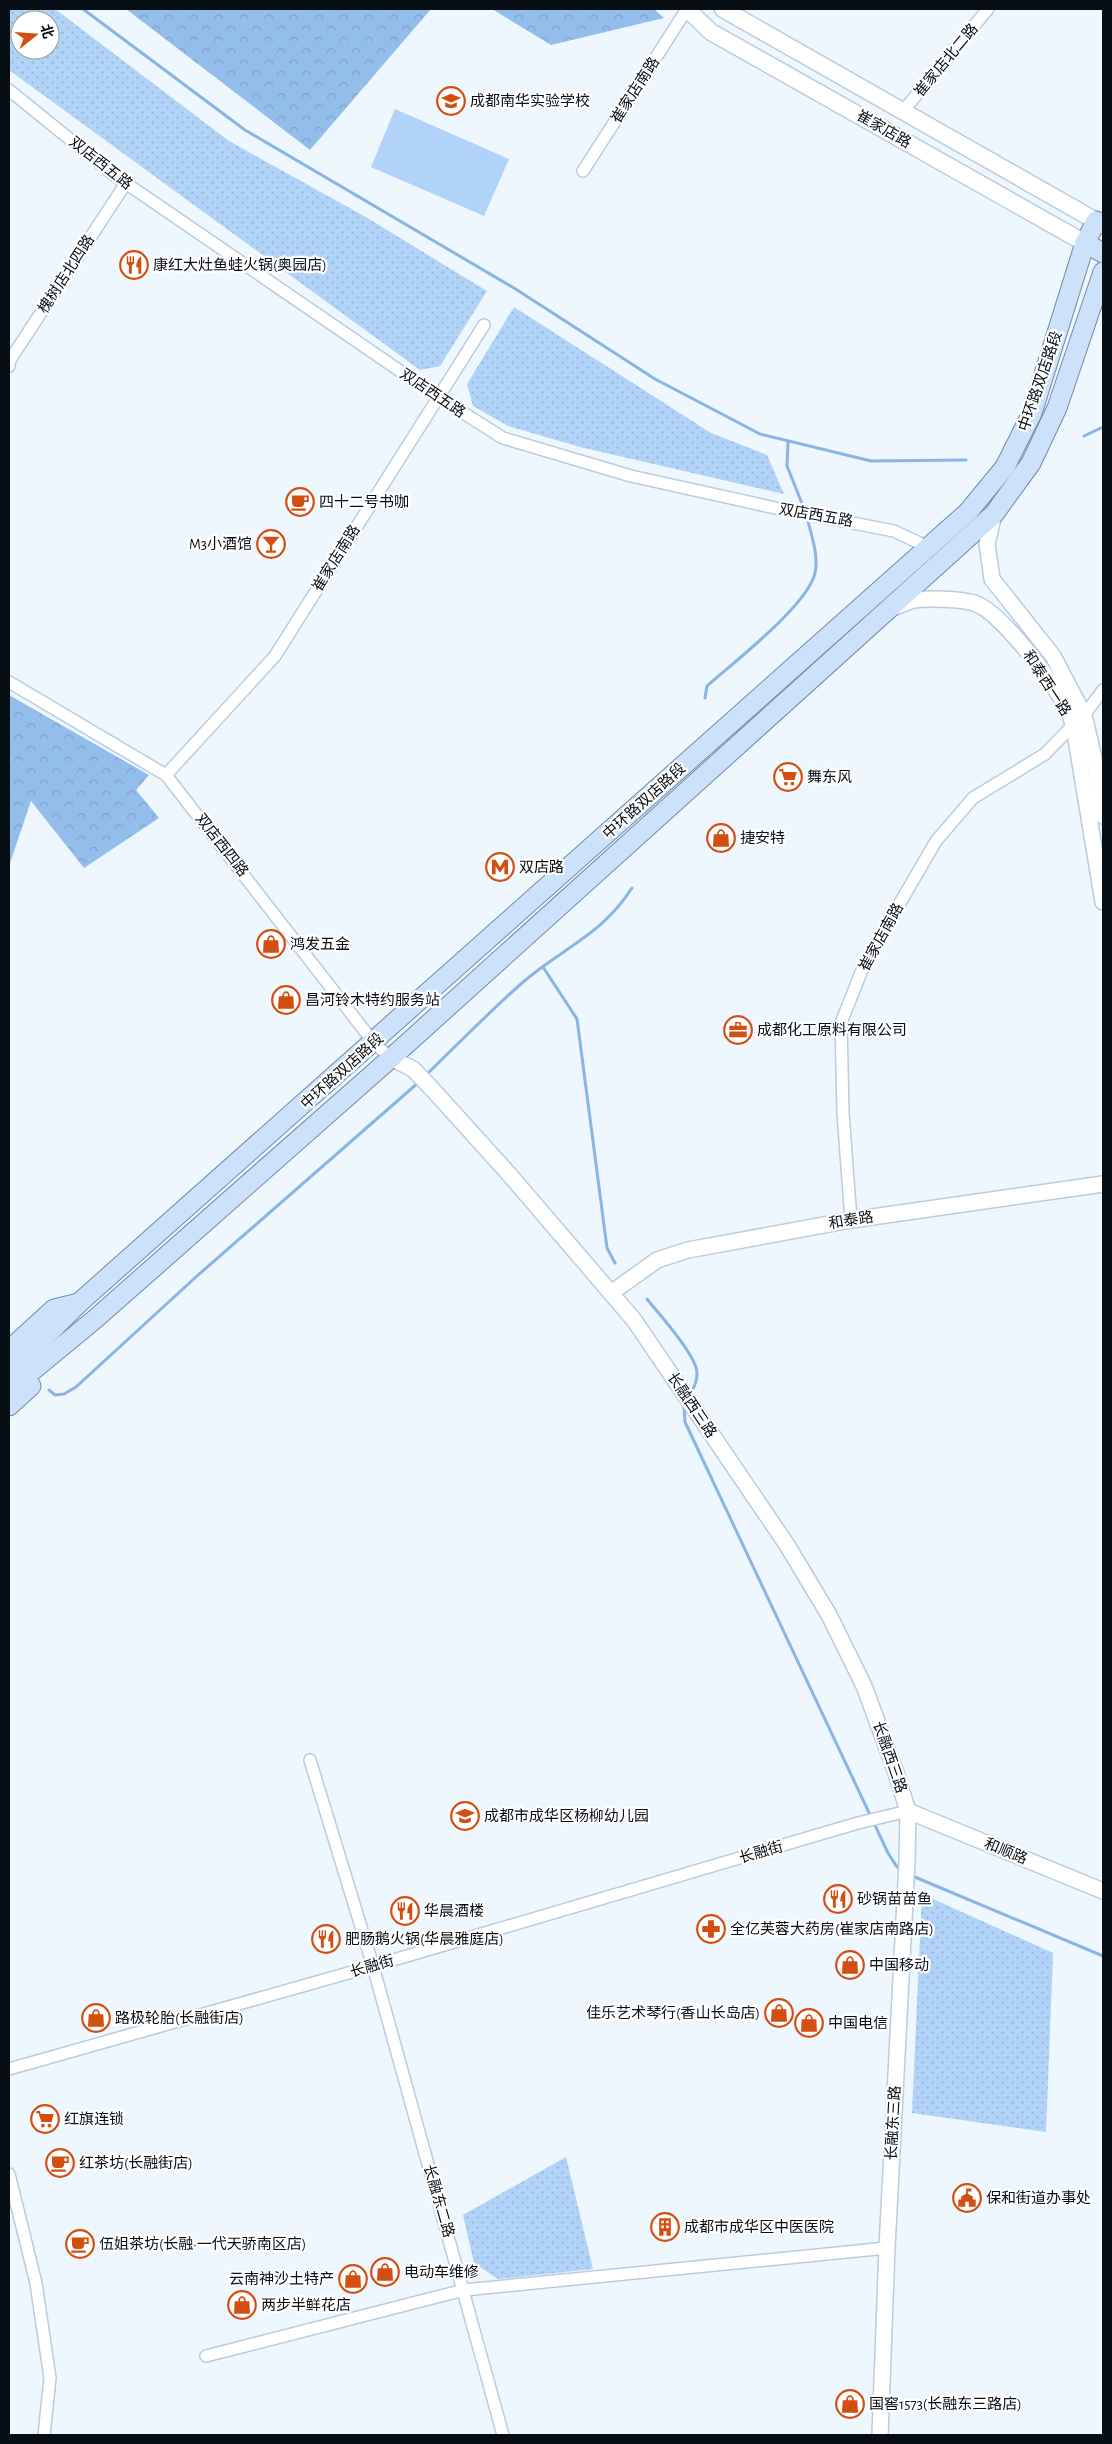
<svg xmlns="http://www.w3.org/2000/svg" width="1112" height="2444" font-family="'Alegreya Sans','Noto Sans SC',sans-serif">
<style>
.green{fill:url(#green-dots);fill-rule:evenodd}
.forest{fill:url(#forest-crowns)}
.pitch{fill:#b0d3f7}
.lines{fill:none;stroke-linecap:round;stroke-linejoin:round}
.stream{stroke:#8ab5e2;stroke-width:3}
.minor-casing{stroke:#b9cce0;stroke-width:14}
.tertiary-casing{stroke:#b9cce0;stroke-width:18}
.secondary-casing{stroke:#b9cce0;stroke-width:19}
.primary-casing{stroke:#708ba8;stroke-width:21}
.minor{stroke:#fff;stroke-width:11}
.tertiary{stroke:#fff;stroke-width:15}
.secondary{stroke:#fff;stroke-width:16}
.primary{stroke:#cbe2fa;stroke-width:19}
.labels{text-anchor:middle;stroke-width:4.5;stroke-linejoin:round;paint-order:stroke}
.street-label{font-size:15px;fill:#070e14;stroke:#fff}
.poi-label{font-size:15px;fill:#070e14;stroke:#fff;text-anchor:start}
</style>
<defs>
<pattern id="green-dots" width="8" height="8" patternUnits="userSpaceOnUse" patternTransform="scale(1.25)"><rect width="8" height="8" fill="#b0d3f7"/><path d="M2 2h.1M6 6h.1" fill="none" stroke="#96b4d3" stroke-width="1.8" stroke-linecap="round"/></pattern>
<pattern id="forest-crowns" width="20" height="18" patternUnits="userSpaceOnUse" patternTransform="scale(1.25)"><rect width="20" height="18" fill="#93beeb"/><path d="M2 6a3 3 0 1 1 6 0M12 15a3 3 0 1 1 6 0" fill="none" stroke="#7da2c9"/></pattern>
</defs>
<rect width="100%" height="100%" fill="#eef6fe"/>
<g class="green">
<path d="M9 9H55L229 141 364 216 487 291 440 366 420 370 9 70ZM20 20H50V50H20Z"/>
<path d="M514 307 711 433 767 455 784 494 580 447 508 426 473 406 467 384Z"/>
<path d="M922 1894 1053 1953 1046 2132 912 2113Z"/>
<path d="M566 2157 593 2269 498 2279 474 2263 463 2215Z"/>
</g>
<g class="forest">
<path d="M126 9H431L310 150Z"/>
<path d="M492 9H654L664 18 551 45Z"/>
<path d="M9 695 149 775 136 790 159 818 84 868 31 801 9 866Z"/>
</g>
<path class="pitch" d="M395 109 509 159 484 216 371 167Z"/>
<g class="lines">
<g class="stream">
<path d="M83 9 245 130 514 288 655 379 760 434 871 461 966 460"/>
<path d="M1084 436 1103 427"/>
<path d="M788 442 787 466 805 511"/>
<path d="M705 698 707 686C733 663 808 605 815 573 819 555 811 535 807 517"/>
<path d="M543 967 577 1019 607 1248 615 1263"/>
<path d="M425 1076C457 1045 489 1012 522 983 562 948 601 936 632 888"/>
<path d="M647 1299C659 1314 698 1357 697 1374 697 1381 695 1386 691 1392"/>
<path d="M49 1390 55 1395 64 1394 76 1387 197 1276 419 1082"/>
<path d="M684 1407 685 1422 693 1439 888 1853 897 1867 903 1870"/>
<path d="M910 1875 1103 1956"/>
</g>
<defs>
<g id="minor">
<path d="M9 90 114 175 438 397 503 438 631 476 780 509 894 531 928 547"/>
<path d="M903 111 988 9"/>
<path d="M583 171 687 9"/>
<path d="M9 366 10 360 126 183"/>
<path d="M9 682 166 775 374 1043 391 1058"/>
<path d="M1084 715 1103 690"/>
<path d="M166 775 275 656 484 325"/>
<path d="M851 1220 843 1113 841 1023 864 965 936 841 973 798 1045 754 1073 725"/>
<path d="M310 1760 373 1966 503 2435"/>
<path d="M9 2069 373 1966 858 1823 908 1811"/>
<path d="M9 2174 36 2283 50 2378 44 2435"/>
<path d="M206 2356 464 2290 887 2248"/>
</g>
<g id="tertiary">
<path d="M994 514 987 544 992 579 1053 656 1084 715 1096 767 1103 816"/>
<path d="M892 608C899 606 906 602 914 600 928 598 961 599 974 603 1001 611 1058 688 1070 714 1072 720 1073 727 1075 733L1103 902"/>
<path d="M391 1058 413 1069 433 1090 508 1173 634 1320 787 1545 829 1615 864 1686 895 1770 908 1811 907 1862 887 2248 880 2435"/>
<path d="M611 1293 657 1260 688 1250 851 1220 1103 1184"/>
<path d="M908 1811 1103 1891"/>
</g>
<g id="secondary">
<path d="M687 9 711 32 1085 243"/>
<path d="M723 9 1096 221"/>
</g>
<g id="primary">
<path d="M1085 243 1103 253"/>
<path d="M9 1350 54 1309 79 1303"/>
<path d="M9 1372 80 1302 968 512 1005 467 1032 413 1085 243 1096 221 1103 224"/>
<path d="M9 1390 94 1320 391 1058 994 514 1031 463 1057 408 1103 272"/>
<path d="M9 1406 31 1386"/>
</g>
</defs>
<use href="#minor" class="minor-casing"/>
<use href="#tertiary" class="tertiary-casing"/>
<use href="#secondary" class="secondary-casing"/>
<use href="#primary" class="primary-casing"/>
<use href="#minor" class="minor"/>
<use href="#tertiary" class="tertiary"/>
<use href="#secondary" class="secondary"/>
<use href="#primary" class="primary"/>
</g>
<defs>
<symbol id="school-ring" viewBox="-11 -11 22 22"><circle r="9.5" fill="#fff" stroke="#d34e11" stroke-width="1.5"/><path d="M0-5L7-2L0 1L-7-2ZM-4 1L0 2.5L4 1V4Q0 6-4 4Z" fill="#d34e11"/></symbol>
<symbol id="restaurant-ring" viewBox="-11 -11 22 22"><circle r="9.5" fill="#fff" stroke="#d34e11" stroke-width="1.5"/><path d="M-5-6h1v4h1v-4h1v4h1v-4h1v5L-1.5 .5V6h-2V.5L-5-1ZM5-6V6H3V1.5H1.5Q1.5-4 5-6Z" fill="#d34e11"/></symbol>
<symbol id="cafe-ring" viewBox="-11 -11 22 22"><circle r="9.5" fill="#fff" stroke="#d34e11" stroke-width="1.5"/><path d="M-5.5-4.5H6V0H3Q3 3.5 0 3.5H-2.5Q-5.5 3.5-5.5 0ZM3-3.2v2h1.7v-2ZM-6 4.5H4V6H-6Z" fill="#d34e11"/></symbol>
<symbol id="bar-ring" viewBox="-11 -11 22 22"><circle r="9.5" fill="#fff" stroke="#d34e11" stroke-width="1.5"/><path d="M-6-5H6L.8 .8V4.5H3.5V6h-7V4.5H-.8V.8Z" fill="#d34e11"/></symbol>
<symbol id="supermarket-ring" viewBox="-11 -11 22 22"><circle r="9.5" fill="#fff" stroke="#d34e11" stroke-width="1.5"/><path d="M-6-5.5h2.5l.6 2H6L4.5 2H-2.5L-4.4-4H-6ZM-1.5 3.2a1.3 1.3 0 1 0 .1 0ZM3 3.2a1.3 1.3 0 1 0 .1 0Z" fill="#d34e11"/></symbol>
<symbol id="shop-ring" viewBox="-11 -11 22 22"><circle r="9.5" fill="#fff" stroke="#d34e11" stroke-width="1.5"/><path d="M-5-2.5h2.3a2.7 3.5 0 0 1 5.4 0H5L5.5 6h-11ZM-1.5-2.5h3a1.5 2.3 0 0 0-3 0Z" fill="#d34e11"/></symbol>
<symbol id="metro-ring" viewBox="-11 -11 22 22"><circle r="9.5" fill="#fff" stroke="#d34e11" stroke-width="1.5"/><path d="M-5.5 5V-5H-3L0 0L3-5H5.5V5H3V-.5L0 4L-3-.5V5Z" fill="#d34e11"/></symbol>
<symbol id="office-ring" viewBox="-11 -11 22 22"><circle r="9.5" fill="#fff" stroke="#d34e11" stroke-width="1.5"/><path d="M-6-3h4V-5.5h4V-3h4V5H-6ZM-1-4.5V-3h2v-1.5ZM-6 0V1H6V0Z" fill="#d34e11"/></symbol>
<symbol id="pharmacy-ring" viewBox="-11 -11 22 22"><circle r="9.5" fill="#fff" stroke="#d34e11" stroke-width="1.5"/><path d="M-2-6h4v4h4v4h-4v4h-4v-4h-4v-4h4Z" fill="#d34e11"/></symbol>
<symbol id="civic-ring" viewBox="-11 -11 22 22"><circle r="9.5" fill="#fff" stroke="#d34e11" stroke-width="1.5"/><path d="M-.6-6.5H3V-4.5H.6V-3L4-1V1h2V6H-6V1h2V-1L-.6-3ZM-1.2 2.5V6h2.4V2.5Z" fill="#d34e11"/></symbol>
<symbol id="building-ring" viewBox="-11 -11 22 22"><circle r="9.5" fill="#fff" stroke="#d34e11" stroke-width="1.5"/><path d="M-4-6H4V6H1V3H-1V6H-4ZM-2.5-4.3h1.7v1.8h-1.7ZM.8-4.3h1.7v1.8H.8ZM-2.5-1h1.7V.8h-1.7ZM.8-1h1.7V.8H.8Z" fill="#d34e11"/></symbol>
</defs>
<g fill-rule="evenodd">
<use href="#school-ring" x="435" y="85" width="32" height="32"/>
<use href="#restaurant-ring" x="118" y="249" width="32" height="32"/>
<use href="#cafe-ring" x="284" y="486" width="32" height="32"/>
<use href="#bar-ring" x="255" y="528" width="32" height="32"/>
<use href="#supermarket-ring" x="772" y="761" width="32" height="32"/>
<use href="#shop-ring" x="705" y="822" width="32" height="32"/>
<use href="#metro-ring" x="484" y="851" width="32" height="32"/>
<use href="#shop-ring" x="255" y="928" width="32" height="32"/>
<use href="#shop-ring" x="270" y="984" width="32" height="32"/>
<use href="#office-ring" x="722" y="1014" width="32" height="32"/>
<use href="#school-ring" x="449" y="1800" width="32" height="32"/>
<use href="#restaurant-ring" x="822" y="1883" width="32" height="32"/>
<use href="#restaurant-ring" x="389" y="1895" width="32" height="32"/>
<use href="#pharmacy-ring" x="695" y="1913" width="32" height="32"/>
<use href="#restaurant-ring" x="310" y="1923" width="32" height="32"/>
<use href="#shop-ring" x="834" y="1949" width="32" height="32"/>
<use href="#shop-ring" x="763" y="1997" width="32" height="32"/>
<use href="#shop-ring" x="80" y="2002" width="32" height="32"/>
<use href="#shop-ring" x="793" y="2007" width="32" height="32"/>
<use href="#supermarket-ring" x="29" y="2103" width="32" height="32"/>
<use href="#cafe-ring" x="44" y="2147" width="32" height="32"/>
<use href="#civic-ring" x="951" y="2182" width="32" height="32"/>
<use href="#building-ring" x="649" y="2211" width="32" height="32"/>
<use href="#cafe-ring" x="64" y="2228" width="32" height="32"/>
<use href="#shop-ring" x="369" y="2256" width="32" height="32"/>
<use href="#shop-ring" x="337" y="2263" width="32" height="32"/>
<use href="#shop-ring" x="226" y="2289" width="32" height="32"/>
<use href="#shop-ring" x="834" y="2388" width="32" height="32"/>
</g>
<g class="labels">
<g class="street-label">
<text transform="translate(946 60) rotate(-50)" y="5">崔家店北二路</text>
<text transform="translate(635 90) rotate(-57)" y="5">崔家店南路</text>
<text transform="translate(884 129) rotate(30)" y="5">崔家店路</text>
<text transform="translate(101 163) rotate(38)" y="5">双店西五路</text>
<text transform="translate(66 274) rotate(-57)" y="5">槐树店北四路</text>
<text transform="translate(1040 381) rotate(-71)" y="5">中环路双店路段</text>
<text transform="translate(433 393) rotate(34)" y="5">双店西五路</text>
<text transform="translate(816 515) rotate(10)" y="5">双店西五路</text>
<text transform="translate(336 558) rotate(-58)" y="5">崔家店南路</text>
<text transform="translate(1047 683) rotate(57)" y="5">和泰西一路</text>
<text transform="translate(644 801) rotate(-42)" y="5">中环路双店路段</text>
<text transform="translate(222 845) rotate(52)" y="5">双店西四路</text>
<text transform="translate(881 937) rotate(-61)" y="5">崔家店南路</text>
<text transform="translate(342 1071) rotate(-42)" y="5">中环路双店路段</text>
<text transform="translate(851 1220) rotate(-9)" y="5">和泰路</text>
<text transform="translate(692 1405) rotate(56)" y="5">长融西三路</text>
<text transform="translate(890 1757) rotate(71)" y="5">长融西三路</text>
<text transform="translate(1006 1851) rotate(22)" y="5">和顺路</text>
<text transform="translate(761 1852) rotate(-16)" y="5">长融街</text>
<text transform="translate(372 1966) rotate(-16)" y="5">长融街</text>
<text transform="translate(893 2123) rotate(-87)" y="5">长融东三路</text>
<text transform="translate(439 2201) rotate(74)" y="5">长融东二路</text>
</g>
<g class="poi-label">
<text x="470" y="106">成都南华实验学校</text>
<text x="153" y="270">康红大灶鱼蛙火锅(奥园店)</text>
<text x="319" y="507">四十二号书咖</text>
<text x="252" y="549" text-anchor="end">M3小酒馆</text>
<text x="807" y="782">舞东风</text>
<text x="740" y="843">捷安特</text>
<text x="519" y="872">双店路</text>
<text x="290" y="949">鸿发五金</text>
<text x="305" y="1005">昌河铃木特约服务站</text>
<text x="757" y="1035">成都化工原料有限公司</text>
<text x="484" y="1821">成都市成华区杨柳幼儿园</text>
<text x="857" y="1904">砂锅苗苗鱼</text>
<text x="424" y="1916">华晨酒楼</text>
<text x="730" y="1934">全亿芙蓉大药房(崔家店南路店)</text>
<text x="345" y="1944">肥肠鹅火锅(华晨雅庭店)</text>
<text x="869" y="1970">中国移动</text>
<text x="760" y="2018" text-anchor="end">佳乐艺术琴行(香山长岛店)</text>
<text x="115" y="2023">路极轮胎(长融街店)</text>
<text x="828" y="2028">中国电信</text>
<text x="64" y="2124">红旗连锁</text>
<text x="79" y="2168">红茶坊(长融街店)</text>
<text x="986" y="2203">保和街道办事处</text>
<text x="684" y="2232">成都市成华区中医医院</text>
<text x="99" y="2249">伍姐茶坊(长融·一代天骄南区店)</text>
<text x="404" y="2277">电动车维修</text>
<text x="334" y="2284" text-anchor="end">云南神沙土特产</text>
<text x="261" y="2310">两步半鲜花店</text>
<text x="869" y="2409">国窖1573(长融东三路店)</text>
</g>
</g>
<rect width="1112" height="2444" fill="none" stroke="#070e14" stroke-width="20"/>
<g transform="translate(35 35) rotate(73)"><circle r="24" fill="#ffffff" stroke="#9c9fa1"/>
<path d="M0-4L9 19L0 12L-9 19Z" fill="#d34e11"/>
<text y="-8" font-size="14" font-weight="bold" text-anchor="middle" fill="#070e14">北</text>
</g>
</svg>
